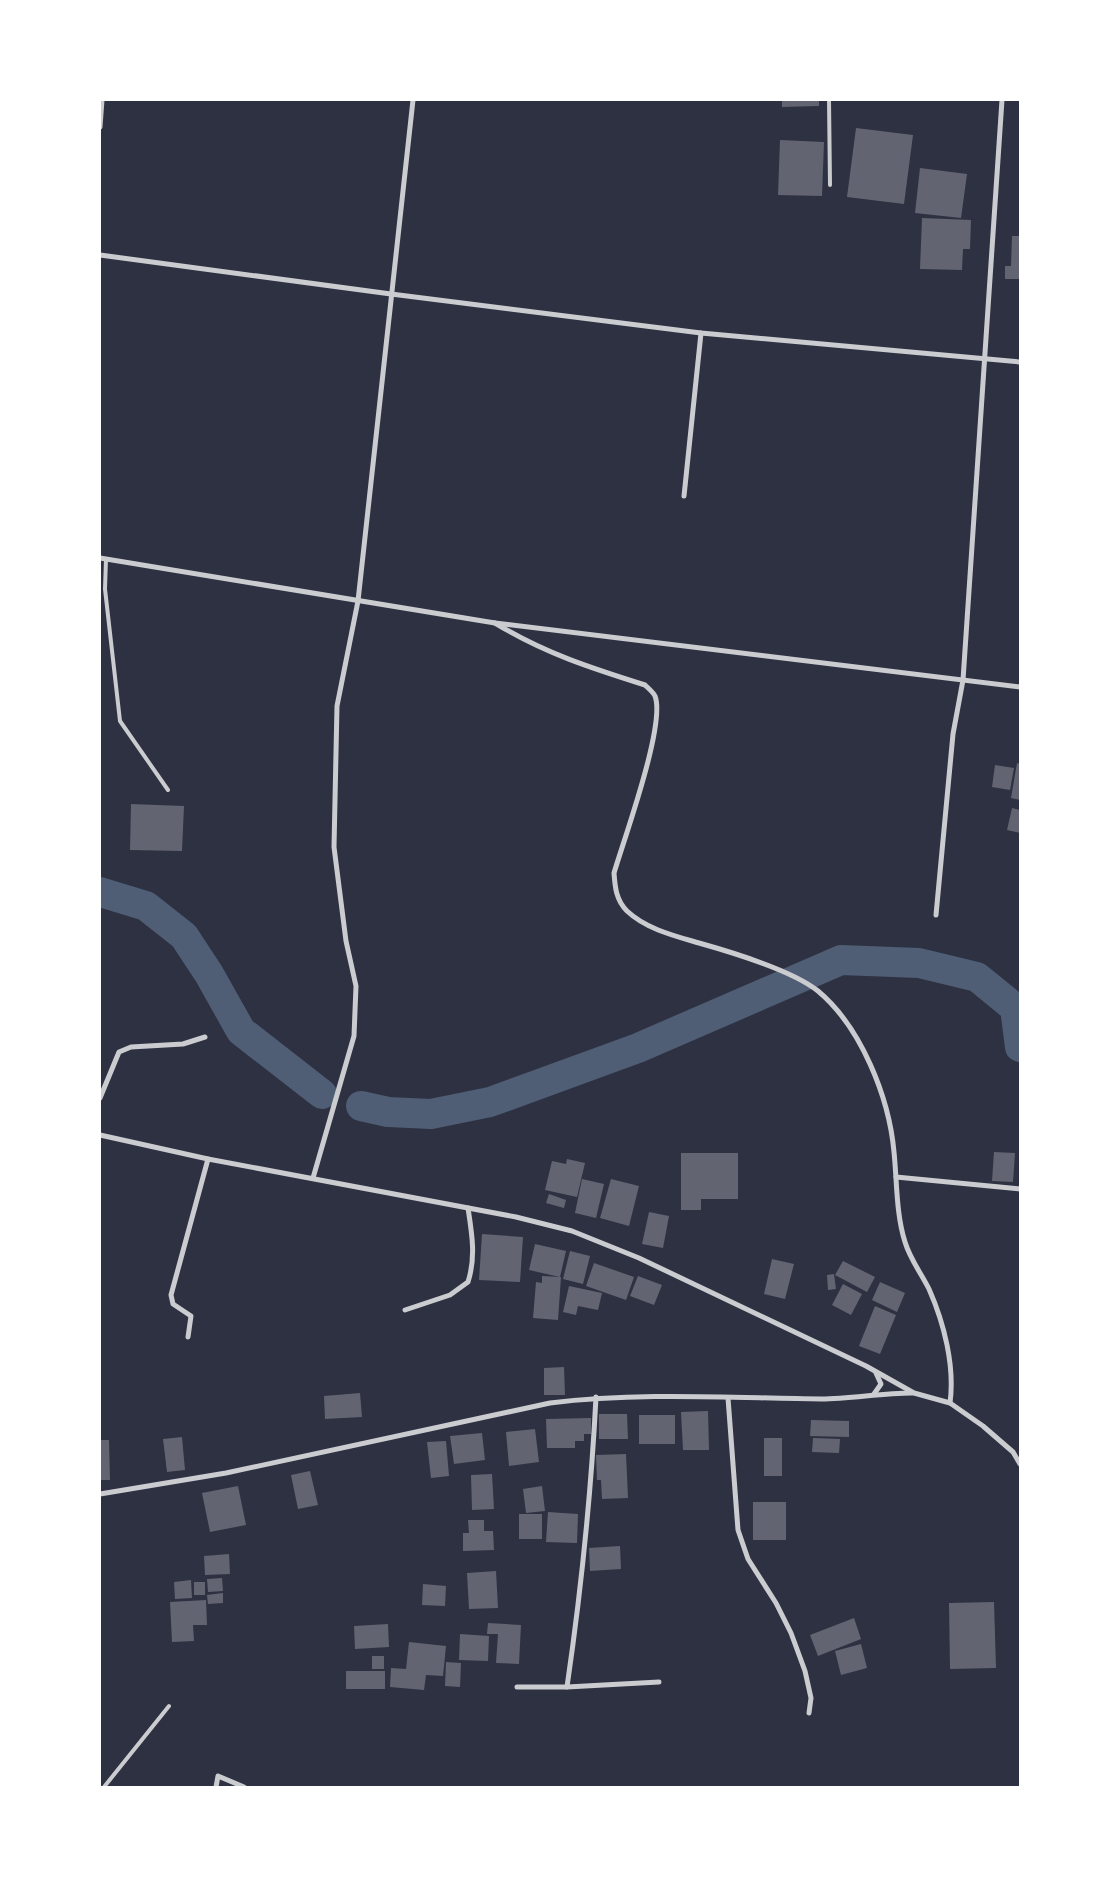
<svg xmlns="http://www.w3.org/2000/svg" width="1120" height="1887" font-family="'Times New Roman',serif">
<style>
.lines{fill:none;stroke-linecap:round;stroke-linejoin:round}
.river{stroke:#4f5d75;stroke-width:30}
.building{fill:#626471}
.service{stroke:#caccd0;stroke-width:4}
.minor{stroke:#caccd0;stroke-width:5}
</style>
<rect width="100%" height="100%" fill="#2d3142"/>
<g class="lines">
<g class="river">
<path d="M100 892 146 906 184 936 209 974 241 1031 322 1094"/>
<path d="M361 1106 388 1112 431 1114 490 1102 638 1048 841 960 919 963 977 977 1015 1008 1020 1047"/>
</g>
</g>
<g class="building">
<path d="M782 100H819V106L782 107Z"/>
<path d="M856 128 913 135 904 204 847 197Z"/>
<path d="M780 140 824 142 822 196 778 195Z"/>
<path d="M920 168 967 174 961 218 915 213Z"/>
<path d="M922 218 971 220 970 249H963L962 270 920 269Z"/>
<path d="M1012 236H1020V279H1005V266H1011Z"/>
<path d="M1017 763 1020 764V800L1011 798Z"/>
<path d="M995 765 1014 768 1010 790 992 787Z"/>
<path d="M131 804 184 806 182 851 130 850Z"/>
<path d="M1012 808 1020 810V833L1007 830Z"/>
<path d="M994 1152 1015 1153 1013 1182 992 1181Z"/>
<path d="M681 1153H738V1199H701V1210H681Z"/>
<path d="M567 1159 585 1163 577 1197 545 1190 552 1161 566 1164Z"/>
<path d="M582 1179 604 1184 596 1218 575 1213Z"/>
<path d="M611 1179 639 1186 629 1226 600 1218Z"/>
<path d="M549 1194 566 1200 564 1208 546 1203Z"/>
<path d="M649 1212 669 1216 663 1248 642 1244Z"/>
<path d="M482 1234 523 1237 520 1282 479 1280Z"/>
<path d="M535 1244 566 1251 560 1277 529 1270Z"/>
<path d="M570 1251 590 1256 583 1284 563 1279Z"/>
<path d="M772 1259 794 1264 785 1299 764 1294Z"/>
<path d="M843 1261 875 1277 867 1292 835 1275Z"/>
<path d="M594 1263 634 1277 626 1300 586 1286Z"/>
<path d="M834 1274 836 1289 828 1290 827 1275Z"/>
<path d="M542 1276 561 1277 558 1320 533 1318 536 1282 542 1283Z"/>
<path d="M638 1276 662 1285 654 1305 630 1296Z"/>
<path d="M880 1282 905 1293 897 1312 872 1300Z"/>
<path d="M843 1284 862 1294 851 1315 832 1305Z"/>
<path d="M569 1286 602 1293 598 1310 578 1306 576 1315 563 1312Z"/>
<path d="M875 1306 896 1315 880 1354 859 1346Z"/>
<path d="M564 1367 565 1395H544V1368Z"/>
<path d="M360 1393 362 1417 325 1419 324 1396Z"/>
<path d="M708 1411 709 1450H683L681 1412Z"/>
<path d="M599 1414H627L628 1439H599Z"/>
<rect x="639" y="1415" width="36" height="29"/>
<path d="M591 1418V1434H584V1441H575V1448H547L546 1419Z"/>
<path d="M811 1420 849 1421V1437L810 1436Z"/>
<path d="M535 1429 539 1462 509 1466 506 1432Z"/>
<path d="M482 1433 485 1460 454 1464 450 1436Z"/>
<path d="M182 1437 185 1470 167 1472 163 1439Z"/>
<rect x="764" y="1438" width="18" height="38"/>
<path d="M813 1438 840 1439 839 1453 812 1452Z"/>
<path d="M100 1440H109L110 1480H100Z"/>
<path d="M446 1441 449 1476 431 1478 427 1442Z"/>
<path d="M626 1454 628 1498 602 1499 601 1480H597L596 1455Z"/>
<path d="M310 1471 318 1505 298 1509 291 1475Z"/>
<path d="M492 1474 494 1509 472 1510 471 1475Z"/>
<path d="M238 1486 246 1525 210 1532 202 1493Z"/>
<path d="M542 1486 545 1511 526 1513 523 1489Z"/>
<rect x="753" y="1502" width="33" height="38"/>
<path d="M548 1512 578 1514 577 1543 546 1542Z"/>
<rect x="519" y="1514" width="23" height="25"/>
<path d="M468 1520H484V1531H493L494 1550 463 1551V1533H469Z"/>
<path d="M620 1546 621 1569 590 1571 589 1548Z"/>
<path d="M229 1554 230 1574 205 1575 204 1556Z"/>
<path d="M496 1571 498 1608 469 1609 467 1573Z"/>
<path d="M222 1578 223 1591 208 1592 207 1579Z"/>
<path d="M191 1580 192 1598 175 1599 174 1582Z"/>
<rect x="194" y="1582" width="11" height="13"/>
<path d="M423 1584 446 1586 445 1606 422 1605Z"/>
<path d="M223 1593V1603L208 1604 207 1595Z"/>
<path d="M206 1600 207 1625H193L194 1641 172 1642 170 1602Z"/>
<path d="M994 1602 996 1668 950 1669 949 1603Z"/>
<path d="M854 1618 861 1639 818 1656 810 1635Z"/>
<path d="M488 1623 521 1625 519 1664 496 1663 498 1634H487Z"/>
<path d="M388 1624 389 1647 355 1649 354 1626Z"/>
<path d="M460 1634 489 1636 488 1661 459 1660Z"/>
<path d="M409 1642 446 1646 443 1676 426 1675 424 1690 390 1687 391 1668 406 1669Z"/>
<path d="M861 1644 867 1668 841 1675 835 1651Z"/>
<rect x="372" y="1656" width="12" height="13"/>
<path d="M446 1662 461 1663 460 1687 445 1686Z"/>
<rect x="346" y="1671" width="39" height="18"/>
</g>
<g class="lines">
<g class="service">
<path d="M829 100 830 185"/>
<path d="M106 559 105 589 120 721 168 790"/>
<path d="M104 1787 169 1706"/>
</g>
<g class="minor">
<path d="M100 127 102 100"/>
<path d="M100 255 391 294 701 333 1020 362"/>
<path d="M684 496 701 333"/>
<path d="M100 558 495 623 1020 687"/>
<path d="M495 623C544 653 591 668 645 685 648 688 653 692 655 696 666 724 624 839 614 873 615 887 616 900 627 911 646 929 675 936 699 943 731 952 793 971 818 991 861 1027 889 1097 894 1152 897 1181 896 1214 905 1242 910 1259 921 1273 929 1289 944 1323 955 1366 950 1403"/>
<path d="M936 915 953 734 963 680 1002 100"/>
<path d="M100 1098 119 1052 131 1047 183 1044 205 1037"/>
<path d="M100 1135 208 1159 516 1217 572 1231 639 1258 866 1366 914 1393 950 1403 983 1426 1013 1452 1020 1464"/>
<path d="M896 1177 1020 1189"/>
<path d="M313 1178 354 1036 356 986 346 941 334 847 337 706 358 601 413 100"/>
<path d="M405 1310 450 1295 468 1282C476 1257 472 1234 468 1208"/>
<path d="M188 1337 191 1316 173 1304 171 1295 208 1159"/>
<path d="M874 1394 881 1384 876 1373"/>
<path d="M728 1398 738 1530 748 1559 776 1603 791 1633 805 1671 811 1698 809 1713"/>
<path d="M100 1494 226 1473 550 1403C640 1392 731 1398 821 1399 851 1399 881 1393 912 1393"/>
<path d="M517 1687H567L659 1682"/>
<path d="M567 1687C581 1591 591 1495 596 1397"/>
<path d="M216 1787 218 1776 244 1787"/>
</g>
</g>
<rect width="1120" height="1887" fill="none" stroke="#ffffff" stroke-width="202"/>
</svg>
